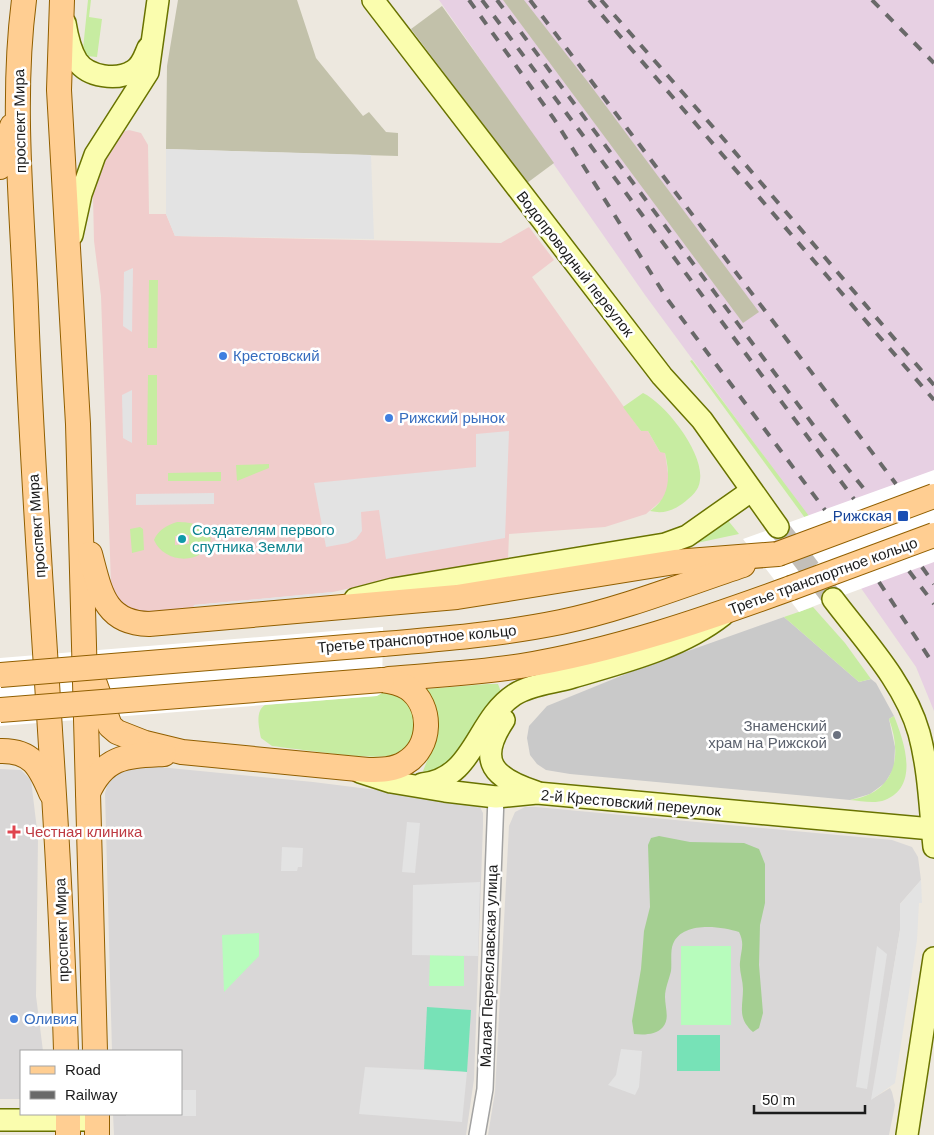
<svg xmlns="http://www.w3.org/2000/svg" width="934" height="1135" font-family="Helvetica,sans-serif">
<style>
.residential{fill:#d9d7d7}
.commercial{fill:#f0cdcc}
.industrial{fill:#e7d0e3}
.religious{fill:#c9c9c9}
.construction{fill:#c2c1aa}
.grass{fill:#c7eca1;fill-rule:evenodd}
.forest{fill:#a4cf91}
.park{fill:#b7fcbc}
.pitch{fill:#77e2b7}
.parking{fill:#e3e3e3}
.pier{fill:#fff}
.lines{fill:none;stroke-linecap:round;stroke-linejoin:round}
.secondary-tunnel{stroke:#c3bfb8;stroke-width:21;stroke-dasharray:21 11;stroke-linecap:butt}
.street-casing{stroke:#a2a2a2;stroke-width:18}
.secondary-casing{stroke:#697300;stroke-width:24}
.primary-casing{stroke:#915f00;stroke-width:26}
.street{stroke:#fff;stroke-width:15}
.secondary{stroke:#fafdae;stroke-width:21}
.primary{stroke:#ffce92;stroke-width:24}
.rail{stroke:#696969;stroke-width:4;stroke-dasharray:10 10;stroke-linecap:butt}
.primary-bridge-casing{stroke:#915f00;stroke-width:26;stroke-linecap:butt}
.primary-bridge{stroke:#ffce92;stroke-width:24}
.shop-dot{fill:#3f7fe0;stroke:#fff;stroke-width:2}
.transit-dot{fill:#1a4fb4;stroke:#fff;stroke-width:2}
.culture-dot{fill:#0f9aa8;stroke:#fff;stroke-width:2}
.worship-dot{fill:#6b7280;stroke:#fff;stroke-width:2}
.health-dot{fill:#e0444e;stroke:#fff;stroke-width:2}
.labels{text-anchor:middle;stroke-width:5;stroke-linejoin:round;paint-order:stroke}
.street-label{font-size:15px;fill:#1b1b1b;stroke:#fff}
.shop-label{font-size:15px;fill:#366cbe;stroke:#fff;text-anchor:start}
.transit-label{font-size:15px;fill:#164399;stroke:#fff;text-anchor:end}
.culture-label{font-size:15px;fill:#0d838f;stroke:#fff;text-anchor:start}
.worship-label{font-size:15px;fill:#5b616d;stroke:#fff;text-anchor:end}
.health-label{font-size:15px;fill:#be3a42;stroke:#fff;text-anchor:start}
</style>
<rect width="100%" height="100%" fill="#ede8df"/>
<g class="residential">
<path d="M139 765 313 782 465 801 480 807 483 813V825L474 1079 466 1135H114L113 1114H181V1051H112L105 793 109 779 114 773Z"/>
<path d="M0 769 21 770 31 780 38 838 36 996 43 1051H21V1099H0Z"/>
<path d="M536 807 892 840 912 847 918 857 921 880 900 904V930L872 1099 890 1088 892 1092 895 1105 889 1135H488L495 1092 509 826 515 812 525 807Z"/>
</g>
<path class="commercial" d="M129 130 141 133 148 145 149 214H166L175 236 501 243 529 227 554 260 532 277 641 431H648L660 452H665L669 481 666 494 661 501 646 514 605 527 509 534 508 560 391 579 333 592 194 605 193 612 149 615 124 609 113 593 111 584 101 296 94 241 93 196 95 172 122 132Z"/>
<path class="industrial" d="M439 0H934V711L916 667 863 591 645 295Z"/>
<path class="religious" d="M784 617 859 682 871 679 876 683 894 716 889 719 895 747 894 768 885 783 870 794 850 800 570 774 546 770 537 764 530 755 527 738 529 726 547 706 643 667Z"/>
<g class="construction">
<path d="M178 0H297L316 58 363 116 369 112 386 132 398 133V156L166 149 167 66Z"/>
<path d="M503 0H524L591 86 759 312 743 323Z"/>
<path d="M442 6 554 163 527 183 411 29Z"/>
</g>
<g class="grass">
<path d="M88 0H91L89 17 102 19 97 57 86 56 83 49Z"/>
<path d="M149 280H158L157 348H148Z"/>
<path d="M692 360 809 516 805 518 690 361Z"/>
<path d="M148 375H157V445H147Z"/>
<path d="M643 393C666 404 704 453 700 480 699 491 691 497 682 504 672 511 663 514 650 511 671 497 670 475 665 453L660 452 648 431H641L623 407Z"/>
<path d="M269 464V468L237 481 236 465Z"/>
<path d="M221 472V481H168V473Z"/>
<path d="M726 518 739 534 692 544Z"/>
<path d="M177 522C192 522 205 525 211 539 204 566 164 564 154 540 158 530 167 525 177 522ZM189 535V544L175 545V536Z"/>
<path d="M140 527 143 529 144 550 132 553 130 529Z"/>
<path d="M813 607 845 643 871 679 859 682 784 617Z"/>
<path d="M488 684H498L501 692 451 767 427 773 423 771 434 744 426 689Z"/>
<path d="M382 690C418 693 427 745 394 755 371 761 300 749 272 746L261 738C259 727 255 711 265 705L376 696Z"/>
<path d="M894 716C904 741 920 786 885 800 875 804 861 801 850 800 895 793 903 757 889 719Z"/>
</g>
<path class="forest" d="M659 836 690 842 744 843 759 849 765 864V903L760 925 759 965 763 1013 759 1028 753 1032C737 1018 743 1007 743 989 743 980 739 971 740 962 741 950 745 944 739 932 721 926 682 921 673 944 670 951 672 963 671 971 669 980 665 988 665 997 665 1007 670 1019 663 1027 656 1035 644 1035 634 1034L632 1021 641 969 644 931 650 907 648 845 651 838Z"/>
<g class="park">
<path d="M259 933V956L224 992 222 935Z"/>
<rect x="681" y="946" width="50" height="79"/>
<path d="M430 955 464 956V986H429Z"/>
</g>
<g class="pitch">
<path d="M427 1007 471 1010 467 1072 424 1069Z"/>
<rect x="677" y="1035" width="43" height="36"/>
</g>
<g class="parking">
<path d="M166 149 371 155 374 239 175 236 166 214Z"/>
<path d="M133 268 132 332 123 326 124 272Z"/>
<path d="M132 390V443L123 438 122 395Z"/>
<path d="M509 431 505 538 386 559 379 510 361 512 362 531 356 539 348 543 326 547 314 483 476 467V434Z"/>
<path d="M214 493V504L136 505V494Z"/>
<path d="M333 592 322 600 193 612 194 605Z"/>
<path d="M407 822 420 823 415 873 402 872Z"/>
<path d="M282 847 303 848 302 867H298L297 871H281Z"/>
<path d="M921 880 922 903H919L917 940 895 1083 871 1100 900 930V904Z"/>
<path d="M480 882 478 956 412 955 413 885Z"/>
<path d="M877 946 887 954 867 1089 856 1087Z"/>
<path d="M621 1049 642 1051 639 1087 635 1095 608 1085 616 1075Z"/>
<path d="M365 1067 467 1072 462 1122 359 1114Z"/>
<path d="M181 1090H196V1116H126V1114H181Z"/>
</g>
<g class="pier">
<path d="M934 470V562L817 605 799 612 743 539Z"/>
<path d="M383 627 382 693 377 696 0 726V658Z"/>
</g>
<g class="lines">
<path class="secondary-tunnel" d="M778 527 833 599"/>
<defs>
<path id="street" d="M477 1135 485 1089 496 797"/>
<g id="secondary">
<path d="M373 0 662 376 702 420 778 527"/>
<path d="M65 23C67 35 70 50 77 61 88 77 117 81 133 71 142 66 144 57 148 48"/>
<path d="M72 235 81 194 95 155 148 72 158 0"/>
<path d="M355 599 393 589 665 544 687 536 751 491"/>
<path d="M833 599C864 640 905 683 919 733 929 770 930 809 934 847"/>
<path d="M504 720C476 762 494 778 536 792"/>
<path d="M360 772 391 782 445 791 496 797 537 793 932 829"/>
<path d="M422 784C474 779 476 720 514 695 531 684 554 683 573 677 624 662 681 648 723 615"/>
<path d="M0 1120H97"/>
<path d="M907 1135 934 958"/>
</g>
<g id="primary">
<path d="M24 0C11 101 22 205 26 307 35 555 59 803 66 1051"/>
<path d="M62 0 59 90 78 424 95 1051"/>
<path d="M0 167 12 126"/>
<path d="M90 554C100 591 104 623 149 624L457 597 675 562 778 554"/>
<path d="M383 644C443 639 502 634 561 622 623 609 683 585 743 565"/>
<path d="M389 679C433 675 478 673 521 666 613 651 703 620 791 588"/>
<path d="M95 684 110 726 117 732 145 743 182 752 368 770C380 770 394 770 405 763 432 747 433 706 408 688 400 683 391 681 382 680"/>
<path d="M0 751C32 750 40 767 51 793"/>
<path d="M88 793C105 755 127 756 164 754"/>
<path d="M68 1114V1135"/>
<path d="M97 1114V1135"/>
</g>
</defs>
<use href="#street" class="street-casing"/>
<use href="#secondary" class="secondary-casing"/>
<use href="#primary" class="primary-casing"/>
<use href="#street" class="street"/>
<use href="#secondary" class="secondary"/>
<use href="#primary" class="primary"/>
<g class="rail">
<path d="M469 0 554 119 668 300 825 510"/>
<path d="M482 0 854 499"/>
<path d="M497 0 814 426 868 494"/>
<path d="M530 0 896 484"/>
<path d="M589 0 934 400"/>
<path d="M601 0 721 136 934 385"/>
<path d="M872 0 934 63"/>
<path d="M922 567 934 584"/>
<path d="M909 571 934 604"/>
<path d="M879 582 934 665"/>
</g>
<defs>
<g id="primary-bridge">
<path d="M778 554 934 496"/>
<path d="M791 588 934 535"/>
<path d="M0 675 383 644"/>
<path d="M0 710 382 680"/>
</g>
</defs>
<use href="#primary-bridge" class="primary-bridge-casing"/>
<use href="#primary-bridge" class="primary-bridge"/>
</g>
<g class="shop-dot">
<circle cx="223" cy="356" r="5"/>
<circle cx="389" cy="418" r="5"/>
<circle cx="14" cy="1019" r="5"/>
</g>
<rect class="transit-dot" x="897" y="510" width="12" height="12" rx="2.5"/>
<circle class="culture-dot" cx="182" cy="539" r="5"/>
<circle class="worship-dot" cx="837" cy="735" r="5"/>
<path class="health-dot" d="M11.5 824.5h5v5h5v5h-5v5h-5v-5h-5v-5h5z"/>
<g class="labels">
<g class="street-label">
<text transform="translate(20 121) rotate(-91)" y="5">проспект Мира</text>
<text transform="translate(575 264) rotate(52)" y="5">Водопроводный переулок</text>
<text transform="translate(37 526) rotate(-94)" y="5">проспект Мира</text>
<text transform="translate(823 576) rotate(-20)" y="5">Третье транспортное кольцо</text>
<text transform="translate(417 639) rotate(-5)" y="5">Третье транспортное кольцо</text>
<text transform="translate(631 803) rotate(5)" y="5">2-й Крестовский переулок</text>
<text transform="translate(62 930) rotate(-92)" y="5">проспект Мира</text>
<text transform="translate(489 966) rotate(-88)" y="5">Малая Переяславская улица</text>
</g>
<g class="shop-label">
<text x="233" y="361">Крестовский</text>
<text x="399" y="423">Рижский рынок</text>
<text x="24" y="1024">Оливия</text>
</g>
<g class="transit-label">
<text x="892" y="521">Рижская</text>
</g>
<g class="culture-label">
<text x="192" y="535">Создателям первого<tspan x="192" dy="17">спутника Земли</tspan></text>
</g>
<g class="worship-label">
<text x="827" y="731">Знаменский<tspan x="827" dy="17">храм на Рижской</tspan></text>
</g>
<g class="health-label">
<text x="25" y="837">Честная клиника</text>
</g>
</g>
<rect x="20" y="1050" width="162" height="65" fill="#ffffff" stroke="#a4a4a4"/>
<rect x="30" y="1066" width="25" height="8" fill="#ffce92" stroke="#a4a4a4"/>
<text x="65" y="1075" font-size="15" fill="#1b1b1b">Road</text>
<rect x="30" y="1091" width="25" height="8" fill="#696969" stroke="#a4a4a4"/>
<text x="65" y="1100" font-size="15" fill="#1b1b1b">Railway</text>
<path d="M754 1105v8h111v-8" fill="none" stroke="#1b1b1b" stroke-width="2.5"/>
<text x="762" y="1105" font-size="15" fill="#1b1b1b" stroke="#ffffff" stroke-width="4" paint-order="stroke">50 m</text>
</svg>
